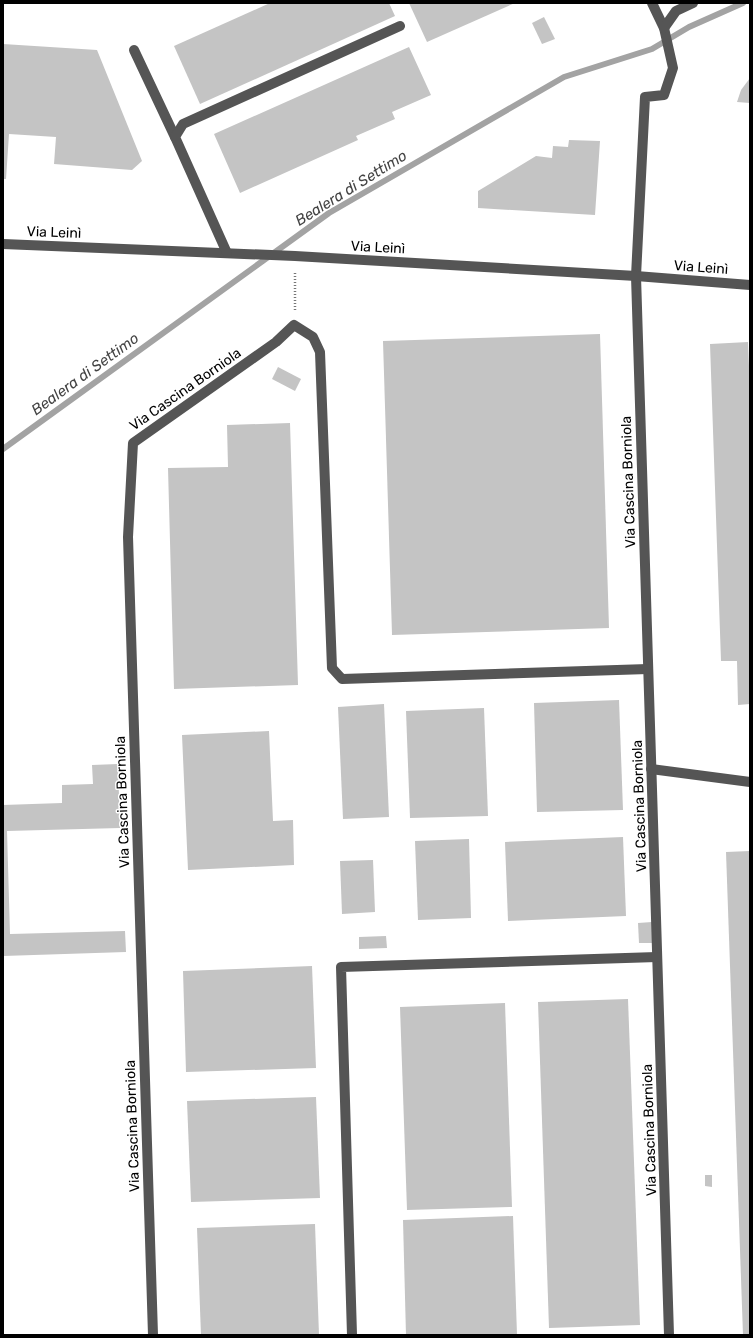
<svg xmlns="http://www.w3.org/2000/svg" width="753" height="1338" font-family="Rubik,sans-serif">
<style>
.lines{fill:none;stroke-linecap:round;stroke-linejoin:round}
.stream{stroke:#a3a3a3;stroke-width:6}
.building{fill:#c4c4c4}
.path{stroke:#777;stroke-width:2.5;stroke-dasharray:1 2;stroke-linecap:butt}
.minor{stroke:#555;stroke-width:10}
.labels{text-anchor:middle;stroke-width:3;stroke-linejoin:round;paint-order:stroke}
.street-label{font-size:14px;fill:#000;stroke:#fff}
.water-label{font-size:15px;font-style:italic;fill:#444;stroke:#fff}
</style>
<rect width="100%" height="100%" fill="#fff"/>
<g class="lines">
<path class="stream" d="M3 449 329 213 564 77 652 49 689 27 743 3"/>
</g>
<g class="building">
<path d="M270 3H389L395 16 200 104 174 46Z"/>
<path d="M409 3H515L427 42Z"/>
<path d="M544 17 555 39 542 44 532 23Z"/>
<path d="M3 44 97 50 142 161 132 170 54 164 56 137 9 134 6 179H3Z"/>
<path d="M409 47 431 95 392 112 395 119 356 136 358 140 240 193 214 134Z"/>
<path d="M750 78V103L737 102 741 90Z"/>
<path d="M569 140 600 141 595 215 478 208V191L536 156 552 158 553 146 568 147Z"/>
<path d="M600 334 609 628 392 635 383 341Z"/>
<path d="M748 342 750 390V704L738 705 737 661H721L710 344Z"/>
<path d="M278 367 301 379 295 391 272 379Z"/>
<path d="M290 423 298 685 174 689 168 468 228 467 227 425Z"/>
<path d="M619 700 623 810 537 812 534 703Z"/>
<path d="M384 704 389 817 343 819 338 707Z"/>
<path d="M484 708 488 816 410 818 406 711Z"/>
<path d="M269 731 273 821 293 820 294 865 188 870 182 735Z"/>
<path d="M118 764 120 828 7 831 10 934 125 931 126 952 3 956V805L62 803V785L93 784 92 765Z"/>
<path d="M623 837 626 916 508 921 505 842Z"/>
<path d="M469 839 471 918 418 920 415 841Z"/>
<path d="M750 851V1335H743L726 852Z"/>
<path d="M373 860 375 912 342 914 340 861Z"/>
<path d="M652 922 653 943H639L638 923Z"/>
<path d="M386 936 387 948 359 949V937Z"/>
<path d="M312 966 316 1068 186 1072 183 971Z"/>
<path d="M628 999 640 1325 549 1328 538 1002Z"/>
<path d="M505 1003 512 1207 407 1210 400 1007Z"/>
<path d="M316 1097 320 1198 191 1202 187 1101Z"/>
<path d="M705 1175H712V1187L705 1186Z"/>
<path d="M513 1216 517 1335H406L403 1220Z"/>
<path d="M315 1224 319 1335H201L197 1228Z"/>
</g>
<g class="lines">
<path class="path" d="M295 310V271"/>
<g class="minor">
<path d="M652 3 664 28 673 68 664 95 645 97 636 276 669 1335"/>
<path d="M664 28 676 11 693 3"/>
<path d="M134 50 175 137"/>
<path d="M3 244 295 256 636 276 750 285"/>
<path d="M227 253 175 137 183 124 400 26"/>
<path d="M651 769 750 782"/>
<path d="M153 1335 128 537 133 443 276 342 294 325 313 337 320 352 332 668 342 679 648 669"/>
<path d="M352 1335 341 967 657 957"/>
</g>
</g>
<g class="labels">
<g class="street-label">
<text transform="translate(54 232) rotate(2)" y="5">Via Leinì</text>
<text transform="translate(378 247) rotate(3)" y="5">Via Leinì</text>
<text transform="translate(701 267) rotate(4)" y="5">Via Leinì</text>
<text transform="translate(185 389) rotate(-35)" y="5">Via Cascina Borniola</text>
<text transform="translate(628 482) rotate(-92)" y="5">Via Cascina Borniola</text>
<text transform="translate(122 802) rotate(-92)" y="5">Via Cascina Borniola</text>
<text transform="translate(639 806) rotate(-92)" y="5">Via Cascina Borniola</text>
<text transform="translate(132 1126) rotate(-92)" y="5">Via Cascina Borniola</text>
<text transform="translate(649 1130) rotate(-92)" y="5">Via Cascina Borniola</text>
</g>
<g class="water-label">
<text transform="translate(351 188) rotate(-32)" y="5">Bealera di Settimo</text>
<text transform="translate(85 374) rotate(-36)" y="5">Bealera di Settimo</text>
</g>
</g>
<rect width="753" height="1338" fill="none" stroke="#000000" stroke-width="8"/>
</svg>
